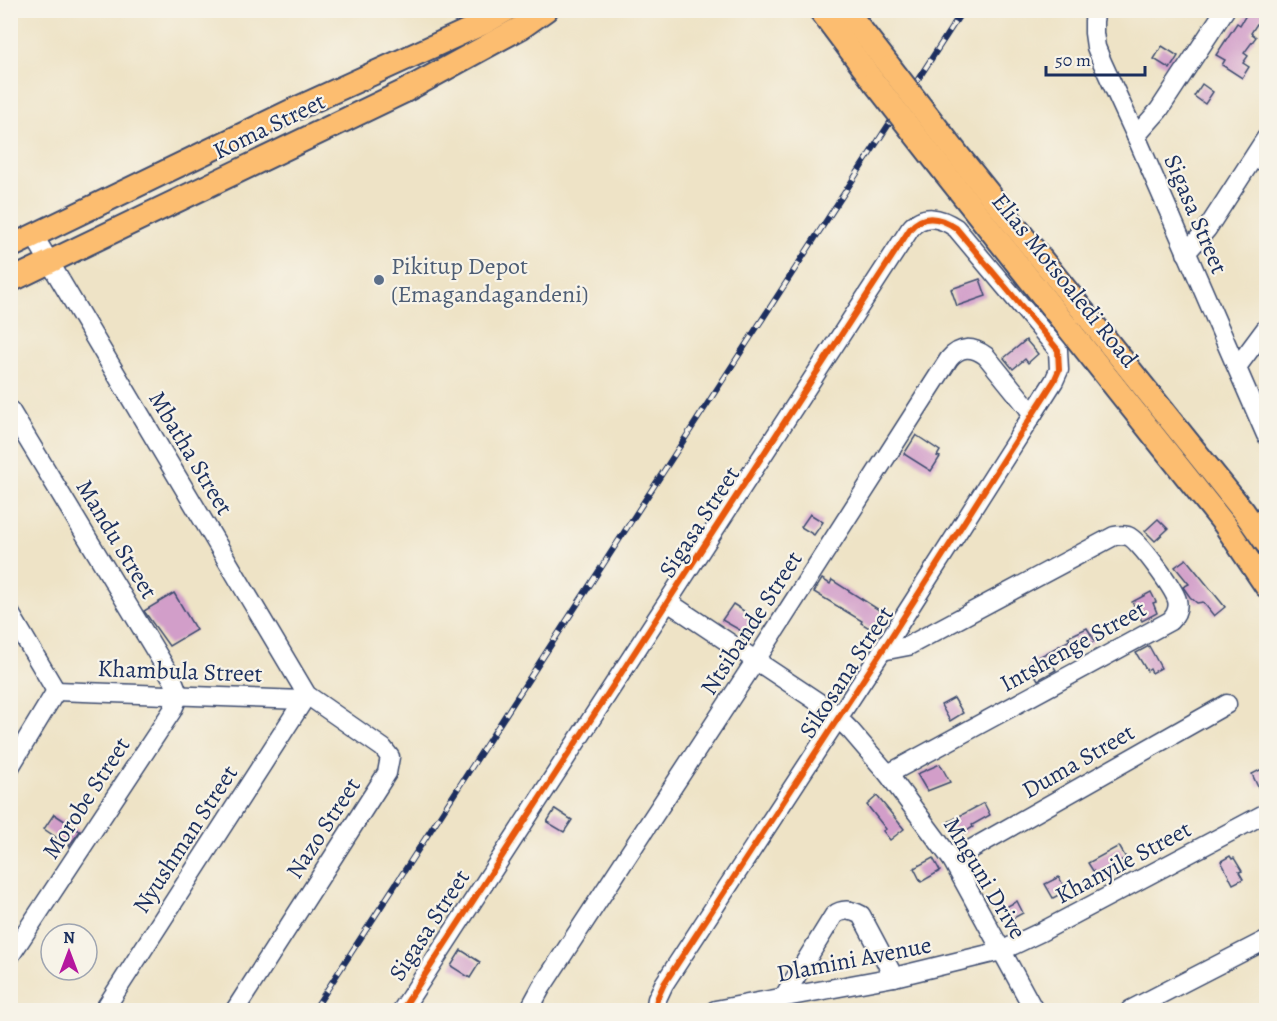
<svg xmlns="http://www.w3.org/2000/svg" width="1277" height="1021" font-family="Alegreya,serif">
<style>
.building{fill:#d29ec9}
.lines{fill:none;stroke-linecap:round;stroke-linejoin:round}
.minor-casing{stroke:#3b4a6e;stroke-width:21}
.major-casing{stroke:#3b4a6e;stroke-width:26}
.minor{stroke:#fff;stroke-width:18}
.major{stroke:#fcbd6f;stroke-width:22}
.rail-casing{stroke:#1b2f5e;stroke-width:6}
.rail{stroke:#f7f3e8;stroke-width:4;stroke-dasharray:11;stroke-linecap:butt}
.major-bridge-casing{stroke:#3b4a6e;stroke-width:26;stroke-linecap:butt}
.major-bridge{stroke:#fcbd6f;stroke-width:22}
.cycleway-casing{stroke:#f7f3e8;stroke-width:10}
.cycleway{stroke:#e8590c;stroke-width:6}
.service-dot{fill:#5c6f8a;stroke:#f7f3e8;stroke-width:2}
.labels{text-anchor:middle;stroke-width:4.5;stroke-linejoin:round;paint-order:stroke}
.street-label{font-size:24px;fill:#1b2f5e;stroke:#f7f3e8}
.service-label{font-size:24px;fill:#4e5e75;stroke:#f7f3e8;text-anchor:start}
</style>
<rect width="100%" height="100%" fill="#f7f3e8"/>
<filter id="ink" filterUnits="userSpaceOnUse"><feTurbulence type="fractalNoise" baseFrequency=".0167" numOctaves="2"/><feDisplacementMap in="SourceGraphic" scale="12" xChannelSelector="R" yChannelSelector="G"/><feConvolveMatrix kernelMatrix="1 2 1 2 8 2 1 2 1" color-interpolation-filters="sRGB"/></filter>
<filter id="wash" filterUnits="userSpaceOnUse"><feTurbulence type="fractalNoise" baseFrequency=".008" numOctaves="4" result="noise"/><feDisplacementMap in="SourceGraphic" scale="24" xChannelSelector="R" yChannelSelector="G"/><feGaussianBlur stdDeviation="1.35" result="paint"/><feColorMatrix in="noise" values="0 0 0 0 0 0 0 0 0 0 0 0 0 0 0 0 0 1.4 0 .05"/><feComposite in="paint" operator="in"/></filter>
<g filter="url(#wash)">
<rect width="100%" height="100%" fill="#eee3c6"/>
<g id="blocks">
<g class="building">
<path d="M1249 10H1266L1251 33 1256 37 1244 53 1248 56 1243 63 1249 67 1242 78 1222 65 1225 60 1216 55 1237 23 1240 25Z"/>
<path d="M1162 46 1178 56 1170 69 1154 59Z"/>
<path d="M1202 84 1213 92 1205 104 1194 96Z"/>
<path d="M980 279 986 296 957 306 951 289Z"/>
<path d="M1026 340 1038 354 1028 363 1025 359 1013 369 1004 358Z"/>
<path d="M916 435 940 451 937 456 940 457 931 471 904 454Z"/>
<path d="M810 514 823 522 814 535 801 527Z"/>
<path d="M1158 519 1168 529 1155 541 1145 531Z"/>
<path d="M1186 559 1225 607 1214 616 1203 602 1197 603 1190 597 1183 587 1189 584 1175 567Z"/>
<path d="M822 579 830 584 832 580 887 615 876 632 861 623 862 621 814 592Z"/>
<path d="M1151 592 1156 602 1153 603 1157 613 1142 621 1132 602Z"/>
<path d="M174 593 196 630 169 646 144 611Z"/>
<path d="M733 604 761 622 752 637 722 620Z"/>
<path d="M1087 628 1095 641 1052 664 1056 670 1038 680 1028 663 1070 640 1068 637Z"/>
<path d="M1149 646 1161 668 1152 673 1150 669 1147 671 1136 653Z"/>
<path d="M954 698 963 713 950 721 941 705Z"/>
<path d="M940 764 950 782 927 791 917 774Z"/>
<path d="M1266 767V782L1258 787 1252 774Z"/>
<path d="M877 796 904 829 890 840 883 831 886 829 867 805Z"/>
<path d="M984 803 990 815 972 825 973 827 962 834 961 832 955 835 948 822Z"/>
<path d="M555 809 572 820 564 832 547 822Z"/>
<path d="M54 814 80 831 69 846 44 829Z"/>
<path d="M1119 846 1126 858 1095 874 1088 863Z"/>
<path d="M1230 856 1232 859 1234 858 1242 871 1239 872 1243 879 1233 884 1221 861Z"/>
<path d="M933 858 940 871 921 882 914 868Z"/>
<path d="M1059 877 1066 891 1053 898 1045 884Z"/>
<path d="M1017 901 1023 913 1010 920 1004 908Z"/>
<path d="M461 950 480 962 470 978 451 966Z"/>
</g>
</g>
</g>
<g filter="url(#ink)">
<use href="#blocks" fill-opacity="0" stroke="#3b4a6e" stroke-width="1.5"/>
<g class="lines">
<defs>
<g id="minor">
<path d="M1096 10 1094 21V33L1096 47 1102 62 1136 136 1266 435"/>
<path d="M1136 136 1159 110 1225 10"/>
<path d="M34 236 307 695 383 748 390 757 387 773 235 1010"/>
<path d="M1186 253 1207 229 1266 138"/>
<path d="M1237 367 1266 328"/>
<path d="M10 410 173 680 179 695 172 711 10 956"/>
<path d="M668 602 830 710 851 731 888 774 952 860 1034 1010"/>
<path d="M10 613 56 691"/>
<path d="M882 651 908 646 1114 536C1119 535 1124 535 1128 536 1139 540 1174 589 1177 600 1179 608 1176 615 1170 621L888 774"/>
<path d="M56 691 303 700"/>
<path d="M10 767 56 691"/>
<path d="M952 860 1227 704"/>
<path d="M784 996 834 915C843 908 852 910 861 915L894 977"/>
<path d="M104 1010 307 695"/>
<path d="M402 1010 910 229C923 213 940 217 956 228L1058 350 1059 370 1054 381 882 651 664 984 657 999 655 1010"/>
<path d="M529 1010 541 988 756 660 949 359C960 346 972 346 986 356L1033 414"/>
<path d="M715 1010 894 977 1001 951 1041 932 1266 813"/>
<path d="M1130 1010 1266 940"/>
</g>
<g id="major">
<path d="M820 10 874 82"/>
<path d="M846 10 890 67"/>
<path d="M962 160 1244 512 1266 543"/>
<path d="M945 173 1225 525 1266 586"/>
<path d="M10 247 293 110 484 23 507 10"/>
<path d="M10 281 403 92 522 27 546 10"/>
</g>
</defs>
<use href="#minor" class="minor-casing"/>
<use href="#major" class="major-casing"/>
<use href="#minor" class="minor"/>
<use href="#major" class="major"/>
<defs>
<path id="rail" d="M314 1010 963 10"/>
</defs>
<use href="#rail" class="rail-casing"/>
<use href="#rail" class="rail"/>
<defs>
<g id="major-bridge">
<path d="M890 67 962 160"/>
<path d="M874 82 945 173"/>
</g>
</defs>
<use href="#major-bridge" class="major-bridge-casing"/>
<use href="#major-bridge" class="major-bridge"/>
<defs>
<path id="cycleway" d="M402 1010 910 229C923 213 940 217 956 228L1058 350 1059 370 1054 381 882 651 664 984 657 999 655 1010"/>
</defs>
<use href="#cycleway" class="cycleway-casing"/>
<use href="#cycleway" class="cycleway"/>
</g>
</g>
<circle class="service-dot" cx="379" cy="280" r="6"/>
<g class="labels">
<g class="street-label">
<text transform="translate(269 126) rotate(-26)" y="8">Koma Street</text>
<text transform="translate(1196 214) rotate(67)" y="8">Sigasa Street</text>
<text transform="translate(1065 280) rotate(51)" y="8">Elias Motsoaledi Road</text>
<text transform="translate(191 453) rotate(59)" y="8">Mbatha Street</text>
<text transform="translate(699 522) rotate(-57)" y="8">Sigasa Street</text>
<text transform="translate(117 539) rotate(59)" y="8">Mandu Street</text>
<text transform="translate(751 623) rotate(-57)" y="8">Ntsibande Street</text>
<text transform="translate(1073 646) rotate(-29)" y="8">Intshenge Street</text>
<text transform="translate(180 671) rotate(2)" y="8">Khambula Street</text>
<text transform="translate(846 672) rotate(-57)" y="8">Sikosana Street</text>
<text transform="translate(1078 761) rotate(-30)" y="8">Duma Street</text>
<text transform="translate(86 798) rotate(-57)" y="8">Morobe Street</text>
<text transform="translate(323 828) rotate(-57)" y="8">Nazo Street</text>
<text transform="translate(185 839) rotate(-57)" y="8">Nyushman Street</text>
<text transform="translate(1123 862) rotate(-28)" y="8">Khanyile Street</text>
<text transform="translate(985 878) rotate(59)" y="8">Mnguni Drive</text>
<text transform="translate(429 925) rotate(-57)" y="8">Sigasa Street</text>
<text transform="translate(854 959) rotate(-11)" y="8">Dlamini Avenue</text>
</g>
<g class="service-label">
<text x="391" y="274">Pikitup Depot<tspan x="391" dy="28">(Emagandagandeni)</tspan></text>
</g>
</g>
<rect width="1277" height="1021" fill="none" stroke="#f7f3e8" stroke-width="36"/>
<g transform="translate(69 952)"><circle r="28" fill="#f7f3e8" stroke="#9fa5b1" stroke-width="1.5"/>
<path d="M0-4.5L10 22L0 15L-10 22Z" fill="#b5179e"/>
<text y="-9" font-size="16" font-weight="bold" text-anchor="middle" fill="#1b2f5e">N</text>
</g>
<path d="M1046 66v9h99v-9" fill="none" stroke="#1b2f5e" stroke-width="3"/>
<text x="1055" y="66" font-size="18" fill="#1b2f5e" stroke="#f7f3e8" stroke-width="4.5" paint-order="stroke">50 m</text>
</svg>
